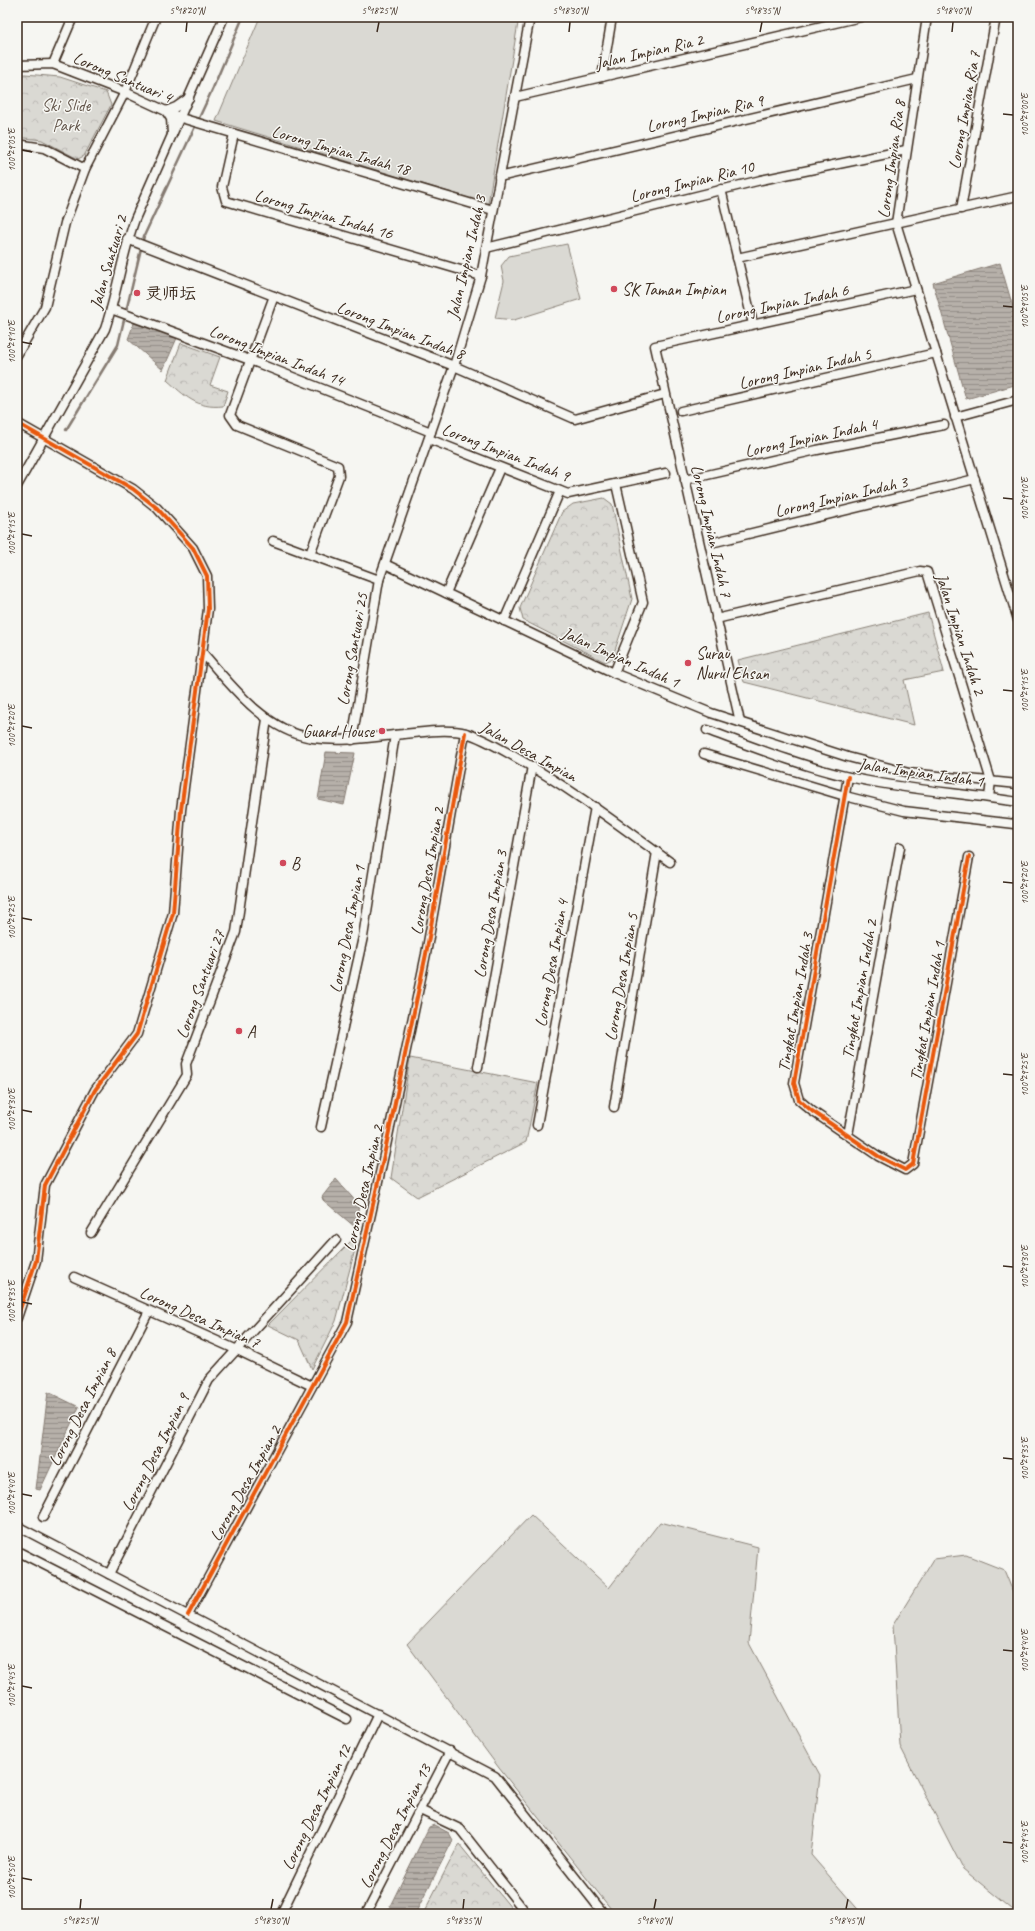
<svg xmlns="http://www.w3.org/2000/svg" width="1035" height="1931" font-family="Caveat,'LXGW WenKai TC',sans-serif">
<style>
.green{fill:#dad9d3;stroke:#8a8278}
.park{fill:url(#park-crowns);stroke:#8a8278}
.water{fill:url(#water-rules);stroke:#857a71}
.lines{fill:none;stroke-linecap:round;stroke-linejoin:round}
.stream{stroke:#857a71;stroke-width:2.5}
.minor-casing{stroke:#3b2a1e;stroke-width:11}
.minor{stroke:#f6f6f2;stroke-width:8}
.cycleway-casing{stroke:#f6f6f2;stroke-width:6}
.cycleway{stroke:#e8590c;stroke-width:4}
.ticks{fill:none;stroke:#3b2a1e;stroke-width:1.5}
.poi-dot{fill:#d1495b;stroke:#f6f6f2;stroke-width:1.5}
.labels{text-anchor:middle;stroke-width:3;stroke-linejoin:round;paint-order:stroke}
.street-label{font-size:17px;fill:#3b2a1e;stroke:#f6f6f2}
.park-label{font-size:17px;fill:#63564b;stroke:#f6f6f2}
.poi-label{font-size:17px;fill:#3b2a1e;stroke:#f6f6f2;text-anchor:start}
.neatline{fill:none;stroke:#3b2a1e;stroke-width:1.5}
.ticks-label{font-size:10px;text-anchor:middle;fill:#3b2a1e}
</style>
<defs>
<pattern id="park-crowns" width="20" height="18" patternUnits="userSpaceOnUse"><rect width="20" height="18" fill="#dad9d3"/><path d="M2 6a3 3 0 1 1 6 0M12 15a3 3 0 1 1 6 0" fill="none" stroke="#bcbab5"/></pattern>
<pattern id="water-rules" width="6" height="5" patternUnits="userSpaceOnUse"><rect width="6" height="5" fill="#b6b0a9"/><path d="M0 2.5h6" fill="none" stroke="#958f89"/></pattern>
</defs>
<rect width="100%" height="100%" fill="#f6f6f2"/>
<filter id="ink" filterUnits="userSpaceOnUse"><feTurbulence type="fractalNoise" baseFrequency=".025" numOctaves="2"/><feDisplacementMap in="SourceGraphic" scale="8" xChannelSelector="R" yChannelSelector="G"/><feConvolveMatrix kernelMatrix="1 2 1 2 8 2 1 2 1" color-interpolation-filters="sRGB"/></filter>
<g filter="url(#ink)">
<g class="green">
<path d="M260 17H519L488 204 216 121Z"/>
<path d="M567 244 581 299 514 320 495 318 504 281 501 266 509 256Z"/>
<path d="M531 1515 609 1588 660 1522 758 1547 749 1643 820 1775 811 1855 862 1914H615L499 1768 407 1644Z"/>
<path d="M966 1555 1004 1570 1018 1604V1914L963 1869 900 1746 893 1625 934 1559Z"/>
</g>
<g class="park">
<path d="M25 74 60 77 106 92 111 105 84 156 78 159 42 140 17 137V75Z"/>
<path d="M181 343 220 357 210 385 228 391 223 406C197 409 185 396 167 380Z"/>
<path d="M604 498 612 504 632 599 612 659 605 662 523 620 520 608 562 512 573 504Z"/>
<path d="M928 613 944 672 904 680 914 725 744 682 738 660Z"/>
<path d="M410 1058 538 1083 526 1142 417 1197 391 1178Z"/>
<path d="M351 1241 356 1246 336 1321 312 1369 299 1340 268 1325Z"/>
<path d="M459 1844 516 1914H423Z"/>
</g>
<g class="water">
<path d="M1000 263 1018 324V384L966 399 933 283Z"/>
<path d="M134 323 177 338 163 370 128 339Z"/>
<path d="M326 752 355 753 344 805 318 799Z"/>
<path d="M336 1179 359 1205 355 1227 323 1200 322 1197Z"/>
<path d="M48 1392 79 1407 40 1490 36 1489Z"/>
<path d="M434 1825 449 1833 453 1840 415 1914H386L429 1827Z"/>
</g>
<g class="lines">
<path class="stream" d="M66 430 118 345 144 236 213 88 243 17"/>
<defs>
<g id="minor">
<path d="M927 17 896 223 1018 620"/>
<path d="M53 64 73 17"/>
<path d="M17 65 53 64 125 92 181 118 493 210"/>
<path d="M602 77 612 17"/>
<path d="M515 97 861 17"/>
<path d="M172 134 171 119 166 111 176 107 189 98"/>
<path d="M234 134 222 187 226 201 481 276"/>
<path d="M17 144 44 148 85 169"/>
<path d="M499 177 917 79"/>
<path d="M721 189 753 324"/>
<path d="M961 209 996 17"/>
<path d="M127 239 454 366 575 419 665 394"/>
<path d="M486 248 761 180 906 150"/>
<path d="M737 258 1018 196"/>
<path d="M274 296 230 415 237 425 338 466 339 476 310 554"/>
<path d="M111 309 250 360 431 432"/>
<path d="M17 355 45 307 65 223 85 169 125 92 156 17"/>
<path d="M681 411 936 353"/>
<path d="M955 417 1018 400"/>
<path d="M17 423 133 489 157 508 193 548 207 576 208 609 181 810 173 913 137 1034 95 1090 45 1185 36 1261 17 1318"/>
<path d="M429 439 568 494 666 473"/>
<path d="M685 480 817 450 944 425"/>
<path d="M17 486 105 329C117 293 122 255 135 219L224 17"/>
<path d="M273 541 379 580"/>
<path d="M715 542 975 479"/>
<path d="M385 564 614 673 711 713 848 757 909 773 1018 784"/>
<path d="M446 593 500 468"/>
<path d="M716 619 920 571 927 572 991 781 989 797"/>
<path d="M504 621 560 491"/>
<path d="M203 653C231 686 267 732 313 738 340 742 367 738 394 735 415 733 446 728 466 733 483 738 499 748 515 757 569 787 619 825 670 862"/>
<path d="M614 673 643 602 616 484"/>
<path d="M740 722 655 346 916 289"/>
<path d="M707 730C753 747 801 766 849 777 905 790 962 793 1018 802"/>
<path d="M352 740 379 580 454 366 481 276 530 17"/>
<path d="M704 754 845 796 904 811 1015 824"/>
<path d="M848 777 794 1083 799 1100 812 1111 878 1156 905 1170 913 1164 969 857"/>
<path d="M478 1067 532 766"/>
<path d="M614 1107 657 852"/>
<path d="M537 1125 595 807"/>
<path d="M321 1127 363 937 395 735"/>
<path d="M848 1135 900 847"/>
<path d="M91 1233 187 1075 186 1064 236 932 267 719"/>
<path d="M74 1277 235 1349 312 1386"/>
<path d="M43 1517 149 1311"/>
<path d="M17 1526 495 1776 604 1914"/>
<path d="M17 1551 347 1719"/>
<path d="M109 1574 209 1380 336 1240"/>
<path d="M188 1615 347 1322 386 1146 426 954 465 733"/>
<path d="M420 1810 460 1829 527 1914"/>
<path d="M281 1914 378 1714"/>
<path d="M366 1914 450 1751"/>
</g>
</defs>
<use href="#minor" class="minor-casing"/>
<use href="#minor" class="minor"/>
<defs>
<g id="cycleway">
<path d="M17 423 133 489 157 508 193 548 207 576 208 609 181 810 173 913 137 1034 95 1090 45 1185 36 1261 17 1318"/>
<path d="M848 777 794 1083 799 1100 812 1111 878 1156 905 1170 913 1164 969 857"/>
<path d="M188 1615 347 1322 386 1146 426 954 465 733"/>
</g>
</defs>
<use href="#cycleway" class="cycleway-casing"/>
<use href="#cycleway" class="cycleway"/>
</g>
</g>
<path class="ticks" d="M186 32 187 22M377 32 379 22M569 32 570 22M760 32 762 22M952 32 953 22M1003 114 1013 115M22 150 32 152M1003 306 1013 307M22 342 32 344M1003 498 1013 499M22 534 32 536M1003 690 1013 691M22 726 32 728M1003 882 1013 883M22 918 32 920M1003 1074 1013 1075M22 1110 32 1112M1003 1266 1013 1267M22 1302 32 1304M1003 1458 1013 1459M22 1494 32 1496M1003 1650 1013 1651M22 1686 32 1688M1003 1842 1013 1843M22 1878 32 1880M80 1909 81 1899M271 1909 273 1899M463 1909 464 1899M654 1909 656 1899M846 1909 848 1899"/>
<g class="poi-dot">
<circle cx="614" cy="289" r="4"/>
<circle cx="137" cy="293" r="4"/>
<circle cx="688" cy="663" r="4"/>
<circle cx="382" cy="731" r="4"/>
<circle cx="283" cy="863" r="4"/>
<circle cx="239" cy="1031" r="4"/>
</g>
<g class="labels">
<g class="street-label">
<text transform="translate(649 51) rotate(-13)" y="6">Jalan Impian Ria 2</text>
<text transform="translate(123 77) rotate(23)" y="6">Lorong Santuari 4</text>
<text transform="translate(964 110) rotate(-80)" y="6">Lorong Impian Ria 7</text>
<text transform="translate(705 113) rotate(-13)" y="6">Lorong Impian Ria 9</text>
<text transform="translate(341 150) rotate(16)" y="6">Lorong Impian Indah 18</text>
<text transform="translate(891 159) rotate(-82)" y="6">Lorong Impian Ria 8</text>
<text transform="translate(692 181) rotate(-14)" y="6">Lorong Impian Ria 10</text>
<text transform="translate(324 214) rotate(16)" y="6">Lorong Impian Indah 16</text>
<text transform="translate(466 257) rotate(-77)" y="6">Jalan Impian Indah 3</text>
<text transform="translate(108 262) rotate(-74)" y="6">Jalan Santuari 2</text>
<text transform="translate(782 303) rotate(-12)" y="6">Lorong Impian Indah 6</text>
<text transform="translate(401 330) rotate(21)" y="6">Lorong Impian Indah 8</text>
<text transform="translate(277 355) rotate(21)" y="6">Lorong Impian Indah 14</text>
<text transform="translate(805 368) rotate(-13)" y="6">Lorong Impian Indah 5</text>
<text transform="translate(811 437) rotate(-12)" y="6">Lorong Impian Indah 4</text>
<text transform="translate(506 452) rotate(21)" y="6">Lorong Impian Indah 9</text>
<text transform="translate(841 496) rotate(-13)" y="6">Lorong Impian Indah 3</text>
<text transform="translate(712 531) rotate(77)" y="6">Lorong Impian Indah 7</text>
<text transform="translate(961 634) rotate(72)" y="6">Jalan Impian Indah 2</text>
<text transform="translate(352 649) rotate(-80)" y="6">Lorong Santuari 25</text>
<text transform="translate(621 657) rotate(24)" y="6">Jalan Impian Indah 1</text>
<text transform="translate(529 751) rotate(29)" y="6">Jalan Desa Impian</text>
<text transform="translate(921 772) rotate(8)" y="6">Jalan Impian Indah 1</text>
<text transform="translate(427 871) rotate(-80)" y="6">Lorong Desa Impian 2</text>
<text transform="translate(490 914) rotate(-80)" y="6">Lorong Desa Impian 3</text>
<text transform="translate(347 929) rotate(-79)" y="6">Lorong Desa Impian 1</text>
<text transform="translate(551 963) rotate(-80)" y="6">Lorong Desa Impian 4</text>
<text transform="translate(621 977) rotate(-80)" y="6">Lorong Desa Impian 5</text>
<text transform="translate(200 984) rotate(-70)" y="6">Lorong Santuari 27</text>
<text transform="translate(859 989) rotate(-80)" y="6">Tingkat Impian Indah 2</text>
<text transform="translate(795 1002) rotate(-80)" y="6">Tingkat Impian Indah 3</text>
<text transform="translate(927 1011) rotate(-80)" y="6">Tingkat Impian Indah 1</text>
<text transform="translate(363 1188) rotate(-77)" y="6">Lorong Desa Impian 2</text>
<text transform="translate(200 1317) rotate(24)" y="6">Lorong Desa Impian 7</text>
<text transform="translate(82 1407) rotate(-63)" y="6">Lorong Desa Impian 8</text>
<text transform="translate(155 1452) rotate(-63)" y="6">Lorong Desa Impian 9</text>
<text transform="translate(245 1483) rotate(-61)" y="6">Lorong Desa Impian 2</text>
<text transform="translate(316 1807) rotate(-64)" y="6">Lorong Desa Impian 12</text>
<text transform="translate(395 1826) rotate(-63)" y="6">Lorong Desa Impian 13</text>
</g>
<g class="park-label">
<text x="66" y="111">Ski Slide<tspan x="66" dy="20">Park</tspan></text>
</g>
<g class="poi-label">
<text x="622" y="295">SK Taman Impian</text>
<text x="145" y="299">灵师坛</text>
<text x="696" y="659">Surau<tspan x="696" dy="20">Nurul Ehsan</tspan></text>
<text x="374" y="737" text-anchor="end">Guard House</text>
<text x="291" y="869">B</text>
<text x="247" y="1037">A</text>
</g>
</g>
<rect width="1035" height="1931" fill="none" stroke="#f6f6f2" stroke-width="44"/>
<rect x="22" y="22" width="991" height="1887" class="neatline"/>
<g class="ticks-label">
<text x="187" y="14">5°18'20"N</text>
<text x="379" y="14">5°18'25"N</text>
<text x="570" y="14">5°18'30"N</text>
<text x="762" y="14">5°18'35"N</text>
<text x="953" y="14">5°18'40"N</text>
<text transform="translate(1024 115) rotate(-90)" y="4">100°29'00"E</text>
<text transform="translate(11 150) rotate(-90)" y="4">100°29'05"E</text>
<text transform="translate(1024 307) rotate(-90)" y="4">100°29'05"E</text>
<text transform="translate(11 342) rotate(-90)" y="4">100°29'10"E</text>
<text transform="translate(1024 499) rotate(-90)" y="4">100°29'10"E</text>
<text transform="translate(11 534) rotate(-90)" y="4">100°29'15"E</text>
<text transform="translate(1024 691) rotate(-90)" y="4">100°29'15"E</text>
<text transform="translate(11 726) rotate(-90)" y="4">100°29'20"E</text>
<text transform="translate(1024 883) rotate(-90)" y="4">100°29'20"E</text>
<text transform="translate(11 918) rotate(-90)" y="4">100°29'25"E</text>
<text transform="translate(1024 1075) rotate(-90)" y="4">100°29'25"E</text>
<text transform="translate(11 1110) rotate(-90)" y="4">100°29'30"E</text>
<text transform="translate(1024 1267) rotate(-90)" y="4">100°29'30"E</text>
<text transform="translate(11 1302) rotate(-90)" y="4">100°29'35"E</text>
<text transform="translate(1024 1459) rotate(-90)" y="4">100°29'35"E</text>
<text transform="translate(11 1494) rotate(-90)" y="4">100°29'40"E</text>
<text transform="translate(1024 1651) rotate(-90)" y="4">100°29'40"E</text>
<text transform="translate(11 1686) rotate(-90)" y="4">100°29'45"E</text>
<text transform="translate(1024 1843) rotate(-90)" y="4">100°29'45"E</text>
<text transform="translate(11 1878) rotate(-90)" y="4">100°29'50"E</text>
<text x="80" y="1924">5°18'25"N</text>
<text x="271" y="1924">5°18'30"N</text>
<text x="463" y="1924">5°18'35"N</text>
<text x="654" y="1924">5°18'40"N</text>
<text x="846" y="1924">5°18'45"N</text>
</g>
</svg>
